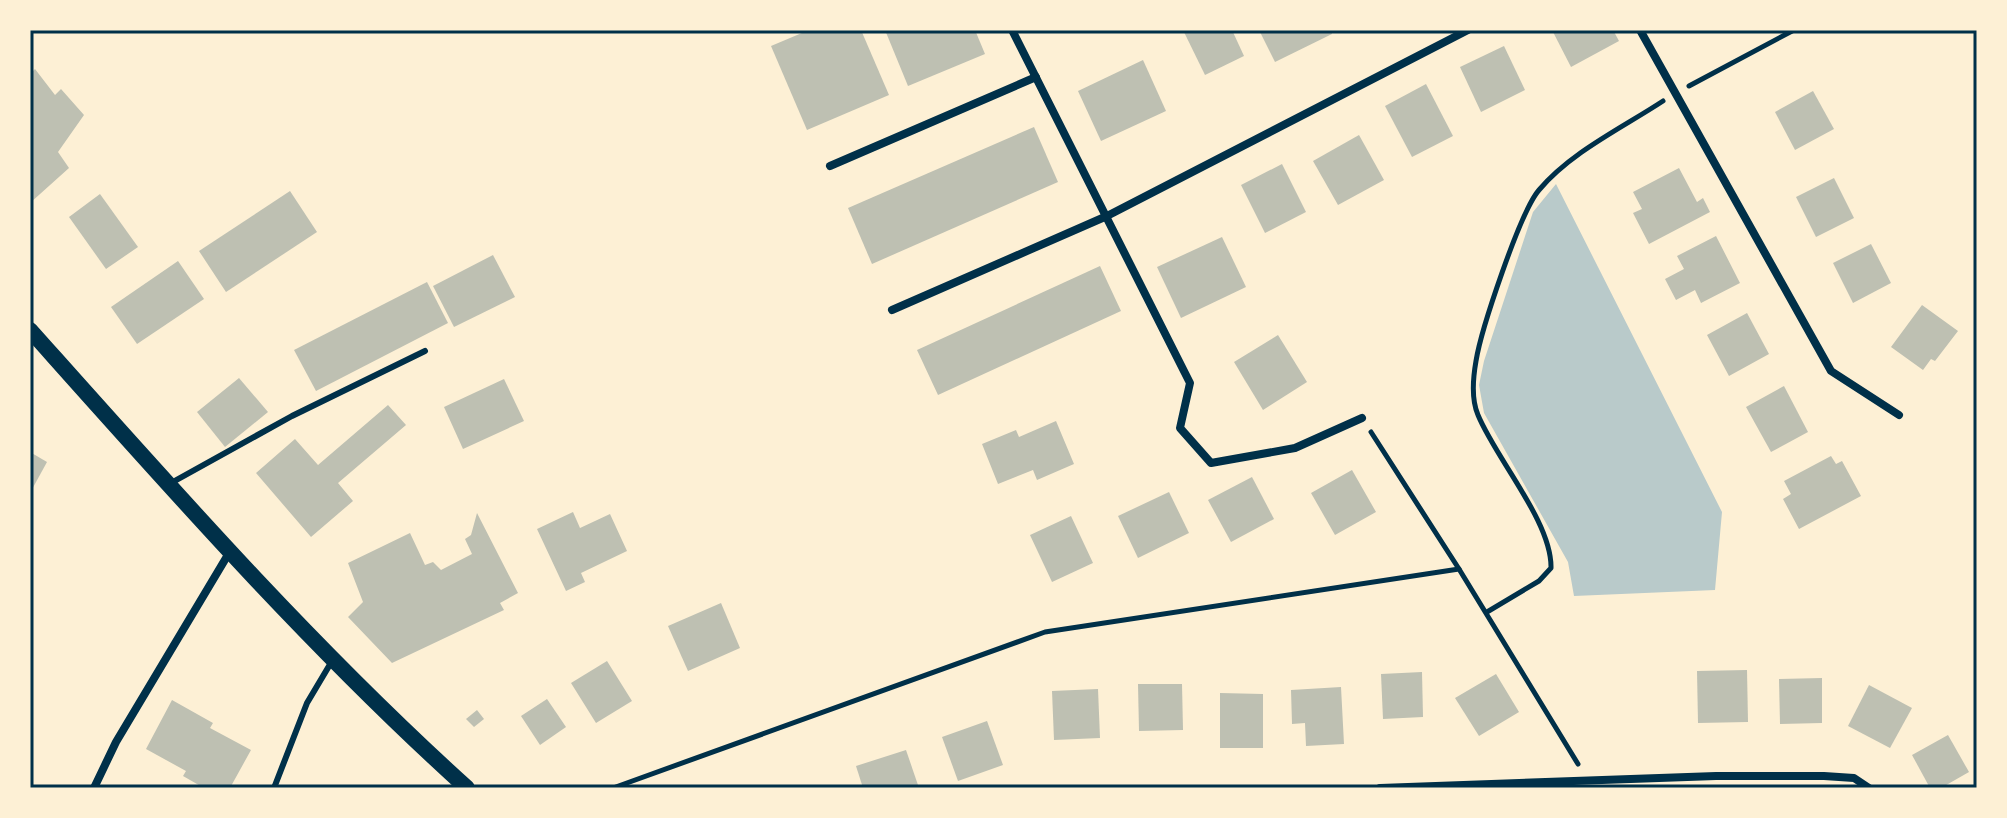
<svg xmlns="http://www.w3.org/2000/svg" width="2007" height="818" font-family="'Source Serif 4',serif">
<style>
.green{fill:#b9caca}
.building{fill:#bec0b2}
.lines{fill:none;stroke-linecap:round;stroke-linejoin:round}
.path{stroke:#003049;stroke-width:5}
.service{stroke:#003049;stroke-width:6}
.minor{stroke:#003049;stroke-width:8}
.secondary{stroke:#003049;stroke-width:16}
.neatline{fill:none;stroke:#003049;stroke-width:3}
</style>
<rect width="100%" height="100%" fill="#fdf0d5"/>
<path class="green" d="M1556 184 1722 512 1715 590 1574 596 1568 562 1484 413 1479 385 1484 361 1533 212Z"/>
<g class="building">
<path d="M809 30H861L889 95 807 130 771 46Z"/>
<path d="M885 30H975L985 54 908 86Z"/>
<path d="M1183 30H1232L1244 56 1205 75Z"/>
<path d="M1259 30H1331L1332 34 1275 62Z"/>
<path d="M1552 30H1613L1619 41 1571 67Z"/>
<path d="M1504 46 1525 90 1481 112 1460 67Z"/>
<path d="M1143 60 1166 111 1101 141 1078 91Z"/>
<path d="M35 69 55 95 61 89 84 115 58 152 69 168 30 203V74Z"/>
<path d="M1426 84 1453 136 1412 157 1385 106Z"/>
<path d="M1813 91 1834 129 1795 150 1775 112Z"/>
<path d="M1034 127 1058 182 872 264 848 208Z"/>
<path d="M1359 135 1384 180 1338 205 1313 161Z"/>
<path d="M1282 164 1306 212 1265 233 1241 185Z"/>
<path d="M1679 168 1697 202 1703 198 1710 212 1649 244 1633 213 1642 209 1633 192Z"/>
<path d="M1834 178 1854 218 1816 237 1796 197Z"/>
<path d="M290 191 317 232 226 292 199 251Z"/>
<path d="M100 194 138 247 106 269 69 217Z"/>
<path d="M1716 236 1740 283 1701 303 1695 290 1676 300 1665 279 1684 269 1677 256Z"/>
<path d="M1222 237 1246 287 1181 318 1157 267Z"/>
<path d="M1871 244 1891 283 1853 303 1833 263Z"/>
<path d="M493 255 515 297 454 327 433 286Z"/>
<path d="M178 261 204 299 137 344 111 307Z"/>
<path d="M1100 266 1121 311 938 395 917 350Z"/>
<path d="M427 282 448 323 316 391 294 350Z"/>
<path d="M1922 305 1958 331 1935 361 1931 359 1923 370 1891 347Z"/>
<path d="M1747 313 1769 354 1729 376 1707 335Z"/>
<path d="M1278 335 1307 382 1263 410 1234 362Z"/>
<path d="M239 378 268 412 225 447 197 412Z"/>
<path d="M504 379 524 421 463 449 444 407Z"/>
<path d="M1784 386 1808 432 1771 452 1746 407Z"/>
<path d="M388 405 406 425 338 483 353 501 311 537 256 473 295 439 318 465Z"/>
<path d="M1056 421 1074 464 1037 480 1033 470 998 484 982 444 1016 430 1019 437Z"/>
<path d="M30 452 47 462 30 493Z"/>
<path d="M1831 456 1836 464 1842 461 1861 496 1799 529 1783 499 1791 494 1784 481Z"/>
<path d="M1352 470 1376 512 1335 535 1311 493Z"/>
<path d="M1252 477 1274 519 1231 542 1208 500Z"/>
<path d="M1169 492 1189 533 1138 558 1118 516Z"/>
<path d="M573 512 580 528 610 514 627 551 581 573 585 582 566 591 537 529Z"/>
<path d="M477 513 518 593 500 603 504 610 392 663 348 617 363 602 348 563 410 533 425 565 433 562 441 570 472 554 465 539 471 535Z"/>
<path d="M1071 516 1093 563 1052 582 1030 535Z"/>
<path d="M721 603 740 648 688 671 668 626Z"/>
<path d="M607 661 632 701 596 723 571 683Z"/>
<path d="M1747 670 1748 722 1698 723 1697 671Z"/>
<path d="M1422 672 1423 717 1383 719 1381 674Z"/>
<path d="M1496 674 1519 712 1479 736 1455 698Z"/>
<path d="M1822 678V723L1780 724 1779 679Z"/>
<path d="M1138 684H1182L1183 730 1139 731Z"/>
<path d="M1869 685 1912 708 1890 748 1848 726Z"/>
<path d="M1341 687 1344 744 1306 746 1305 723 1292 724 1291 690Z"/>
<path d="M1098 689 1100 738 1054 740 1052 691Z"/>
<path d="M1220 693 1263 694V748H1220Z"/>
<path d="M547 699 566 727 540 745 521 716Z"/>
<path d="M172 700 213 723 210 728 251 750 230 788H204L183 776 186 771 146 749Z"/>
<path d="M477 710 484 719 474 727 466 719Z"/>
<path d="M987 721 1003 765 958 781 942 737Z"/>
<path d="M1948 735 1969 772 1941 788H1930L1912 755Z"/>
<path d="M906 750 919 788H863L856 766Z"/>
</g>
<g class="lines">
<g class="path">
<path d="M1689 86 1794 30"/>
<path d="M1371 432 1459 569"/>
<path d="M1487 612 1539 581 1551 568C1552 522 1496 459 1478 415 1471 399 1473 378 1476 361 1481 330 1520 212 1539 190 1571 152 1622 128 1663 101"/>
<path d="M613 788 1045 632 1459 569 1578 764"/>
</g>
<g class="service">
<path d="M171 483 292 416 425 351"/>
<path d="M274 788 307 703 332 661"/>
</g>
<g class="minor">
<path d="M1012 30 1190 383 1180 428 1211 463 1295 448 1362 418"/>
<path d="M1640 30 1831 371 1899 415"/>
<path d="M830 166 1036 77"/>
<path d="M892 310 1107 216 1468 30"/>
<path d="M94 788 116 742 229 553"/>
<path d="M1380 788 1716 776H1824L1854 778 1869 788"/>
</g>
<path class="secondary" d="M30 330C171 488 310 646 467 788"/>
</g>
<rect width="2007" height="818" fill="none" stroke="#fdf0d5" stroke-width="64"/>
<rect x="32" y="32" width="1943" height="754" class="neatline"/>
</svg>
